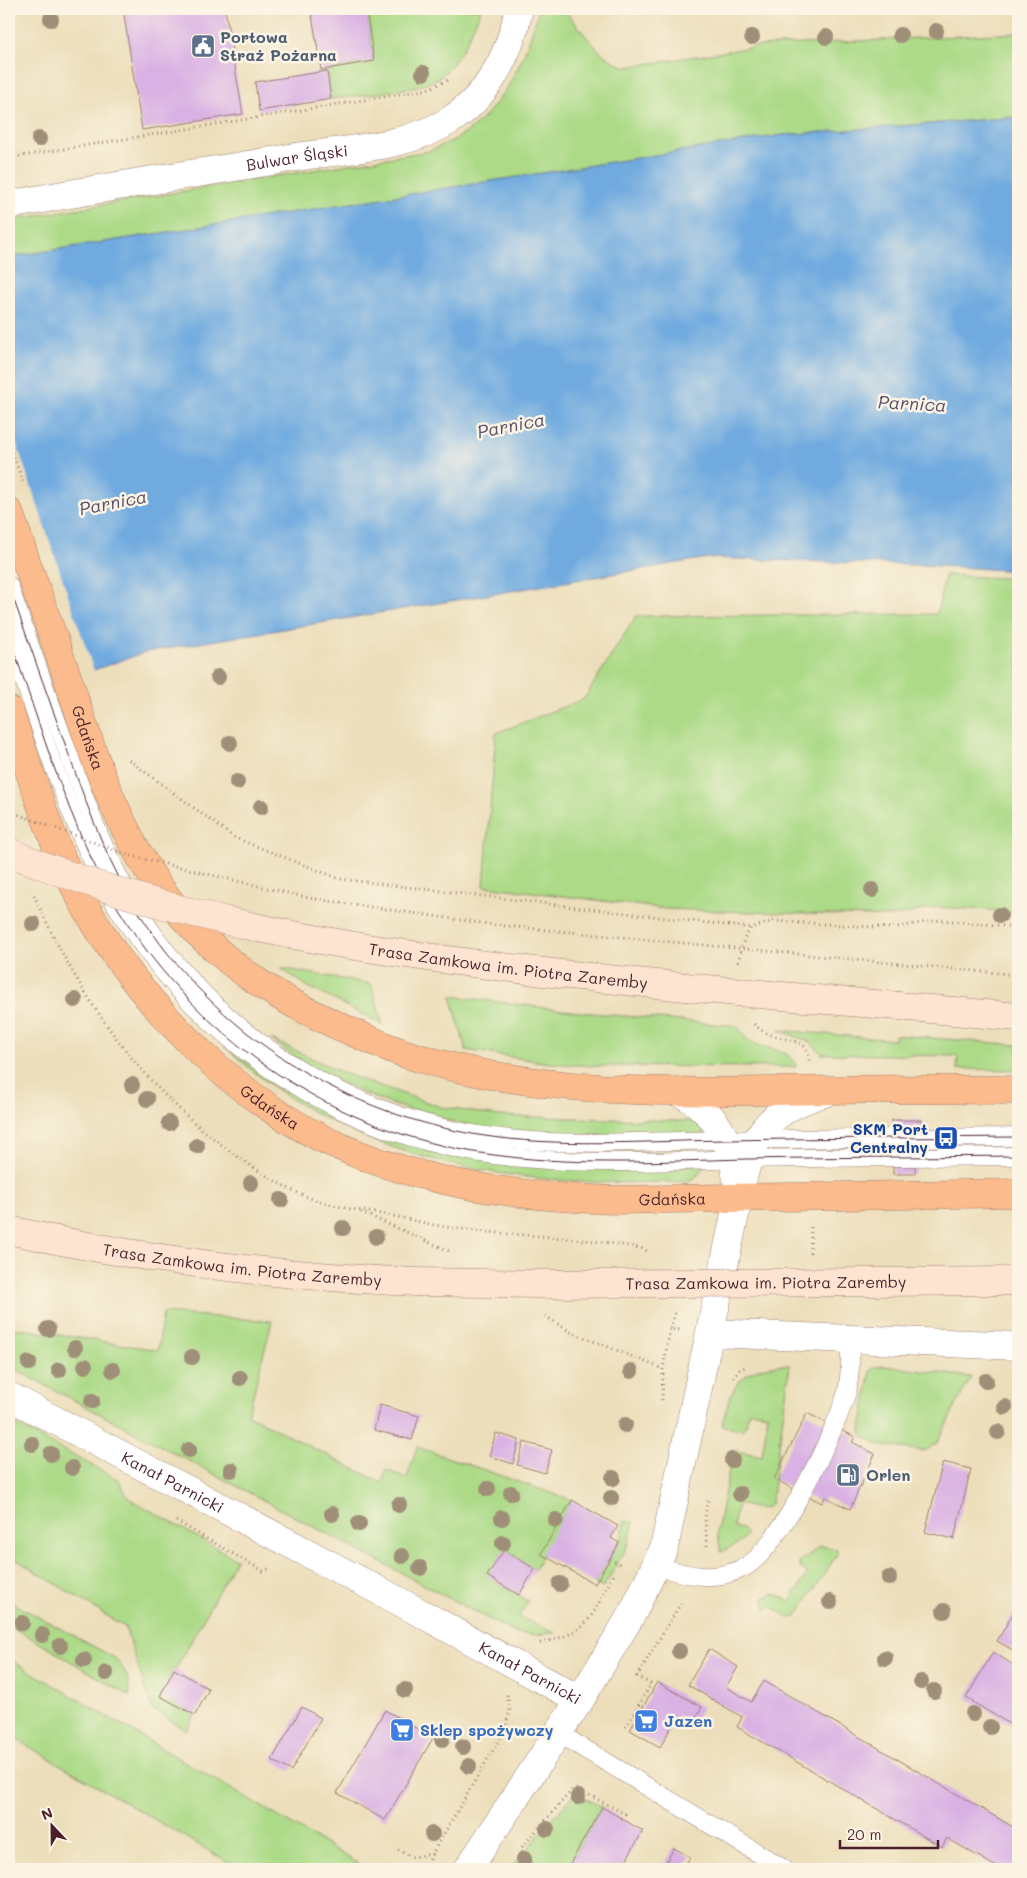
<svg xmlns="http://www.w3.org/2000/svg" width="1027" height="1878" font-family="Mali,sans-serif">
<style>
.green{fill:#acda87;stroke:#7b7c59}
.water{fill:#6faadf;stroke:#5c6485}
.pier{fill:#ecdeba}
.building{fill:#d9b1e4}
.lines{fill:none;stroke-linecap:round;stroke-linejoin:round}
.service-casing{stroke:#9b7e72;stroke-width:19}
.minor-casing{stroke:#9b7e72;stroke-width:29}
.secondary-casing{stroke:#9b7e72;stroke-width:29}
.primary-casing{stroke:#9b7e72;stroke-width:29}
.path{stroke:#9b7e72;stroke-width:3;stroke-dasharray:1 4;stroke-linecap:butt}
.service{stroke:#fff;stroke-width:18}
.minor{stroke:#fff;stroke-width:28}
.secondary{stroke:#fde4d1;stroke-width:28}
.primary{stroke:#fbbb8c;stroke-width:28}
.tram{stroke:#4a1f2b;stroke-width:1}
.secondary-bridge-casing{stroke:#9b7e72;stroke-width:29;stroke-linecap:butt}
.path-bridge{stroke:#9b7e72;stroke-width:3;stroke-dasharray:1 4;stroke-linecap:butt}
.secondary-bridge{stroke:#fde4d1;stroke-width:28}
.tree{fill:#a08f78}
.labels{text-anchor:middle;stroke-width:5;stroke-linejoin:round;paint-order:stroke}
.service-label{font-size:16px;font-weight:bold;fill:#4e5e75;stroke:#fcf5e5;text-anchor:start}
.street-label{font-size:16px;fill:#4a1f2b;stroke:#fcf5e5}
.transit-label{font-size:16px;font-weight:bold;fill:#164399;stroke:#fcf5e5;text-anchor:end}
.shop-label{font-size:16px;font-weight:bold;fill:#366cbe;stroke:#fcf5e5;text-anchor:start}
.water-label{font-size:18px;font-style:italic;fill:#57506a;stroke:#fcf5e5}
</style>
<rect width="100%" height="100%" fill="#fcf5e5"/>
<filter id="ink" filterUnits="userSpaceOnUse"><feTurbulence type="fractalNoise" baseFrequency=".02" numOctaves="2"/><feDisplacementMap in="SourceGraphic" scale="10" xChannelSelector="R" yChannelSelector="G"/><feConvolveMatrix kernelMatrix="1 2 1 2 8 2 1 2 1" color-interpolation-filters="sRGB"/></filter>
<filter id="wash" filterUnits="userSpaceOnUse"><feTurbulence type="fractalNoise" baseFrequency=".0096" numOctaves="4" result="noise"/><feDisplacementMap in="SourceGraphic" scale="20" xChannelSelector="R" yChannelSelector="G"/><feGaussianBlur stdDeviation="1.12" result="paint"/><feColorMatrix in="noise" values="0 0 0 0 0 0 0 0 0 0 0 0 0 0 0 0 0 1.4 0 .05"/><feComposite in="paint" operator="in"/></filter>
<g filter="url(#wash)">
<rect width="100%" height="100%" fill="#ecdeba"/>
<g class="green">
<path d="M366 9H481C471 33 461 59 440 77 424 90 354 96 331 99L327 71 374 60Z"/>
<path d="M539 9H568L566 12C584 32 600 60 627 67L760 46 1018 33V117L783 135 9 257V220L429 151C442 145 456 140 467 132 507 102 526 56 539 9Z"/>
<path d="M945 575 1018 579V912L937 907 892 917 666 909 484 886 496 733 584 699 636 616 937 614Z"/>
<path d="M280 968 371 984 383 1025 307 986Z"/>
<path d="M451 996 580 1012 737 1026C740 1030 743 1035 747 1039 762 1051 792 1047 796 1067L592 1066 549 1063 466 1050Z"/>
<path d="M778 1030 895 1040V1035L1018 1045V1070L957 1069 958 1056 822 1054 810 1042Z"/>
<path d="M271 1039 343 1073 441 1107 499 1116 688 1121 700 1125 705 1135C655 1135 604 1137 554 1135 461 1132 343 1099 271 1039Z"/>
<path d="M223 1046 274 1081 428 1149 705 1166 697 1176 689 1181C555 1188 418 1174 301 1105 273 1089 247 1066 223 1046Z"/>
<path d="M163 1313 272 1321 248 1415 382 1483 386 1470 407 1478 417 1447 572 1500 535 1569 504 1550 488 1576 528 1601 519 1617 555 1633 536 1635 515 1633 9 1366V1326L14 1328 158 1350Z"/>
<path d="M778 1365H790L771 1504C764 1513 748 1506 738 1504L733 1527 742 1529 747 1534 740 1542 721 1552 717 1531 733 1450 762 1456 768 1414 749 1411 746 1425 742 1430 722 1425C731 1389 737 1369 778 1365Z"/>
<path d="M885 1366 971 1377 937 1443 925 1451 879 1445 863 1436 861 1429 871 1370 875 1367Z"/>
<path d="M9 1421 119 1480 128 1498 236 1559 161 1696 195 1715 187 1730 152 1709 125 1627 9 1555Z"/>
<path d="M625 1521 634 1522 627 1547 603 1588 595 1584 621 1539Z"/>
<path d="M821 1546 837 1549V1555L796 1617 789 1618 771 1606 767 1611 764 1601 765 1597 774 1593 790 1601 808 1573 800 1568 799 1562Z"/>
<path d="M9 1601 115 1658 127 1675 130 1696 9 1625Z"/>
<path d="M9 1659 368 1869H240L9 1735Z"/>
<path d="M575 1793 602 1807 567 1869H510Z"/>
</g>
<path class="water" d="M1018 117V571L944 566 708 558 146 652 9 699V257L783 135Z"/>
<path class="pier" d="M9 422 95 674 9 702Z"/>
<g id="blocks">
<g class="building">
<path d="M123 9H225L243 114 142 130Z"/>
<path d="M311 9H366L374 61 321 70Z"/>
<path d="M327 71 331 99 259 111 255 82Z"/>
<rect x="892" y="1120" width="29" height="8"/>
<rect x="893" y="1166" width="22" height="8"/>
<path d="M380 1405 419 1416 412 1440 374 1430Z"/>
<path d="M807 1413 855 1437 852 1442 875 1454 850 1509 825 1497 822 1503 774 1479Z"/>
<path d="M496 1433 519 1440 513 1464 489 1456Z"/>
<path d="M524 1442 552 1450 545 1473 517 1465Z"/>
<path d="M943 1462 971 1469 954 1539 925 1532Z"/>
<path d="M572 1500 618 1526 611 1538 619 1543 595 1584 541 1554Z"/>
<path d="M504 1550 535 1569 519 1595 487 1576Z"/>
<path d="M1018 1605V1653L997 1641Z"/>
<path d="M709 1649 738 1667 726 1687 751 1702 764 1681 1018 1830V1869H1000L947 1838 942 1847 737 1727 742 1717 688 1685Z"/>
<path d="M993 1652 1018 1668V1729L966 1698Z"/>
<path d="M174 1669 209 1689 195 1715 160 1696Z"/>
<path d="M657 1682 702 1707 693 1723 678 1715 660 1747 630 1730Z"/>
<path d="M302 1707 321 1718 291 1771 272 1760Z"/>
<path d="M385 1710 433 1738 385 1820 337 1793Z"/>
<path d="M602 1807 643 1831 621 1869H567Z"/>
<path d="M674 1848 690 1857 684 1869H662Z"/>
</g>
</g>
</g>
<g filter="url(#ink)">
<use href="#blocks" fill-opacity="0" stroke="#9b7e72" stroke-width="1"/>
<g class="lines">
<defs>
<g id="service">
<path d="M9 586C27 637 45 689 64 741 83 795 102 849 130 898 204 1025 334 1111 478 1135 560 1148 646 1141 728 1140 825 1138 922 1138 1018 1137"/>
<path d="M9 636C40 724 70 830 119 910 203 1046 344 1138 502 1156 583 1166 666 1161 747 1159 838 1157 928 1157 1018 1156"/>
<path d="M656 1566C687 1575 715 1583 745 1567 779 1549 834 1434 846 1395 851 1378 850 1357 850 1339"/>
<path d="M558 1733 784 1869"/>
</g>
<g id="minor">
<path id="s1" d="M9 205C104 187 200 173 296 157 346 149 405 148 449 121 489 96 510 53 519 9"/>
<path d="M676 1091C715 1108 733 1145 738 1186"/>
<path d="M711 1333 1018 1346"/>
<path id="s2" d="M9 1396 393 1598 580 1700"/>
<path d="M468 1869 580 1700 632 1614 664 1548 741 1186C753 1131 772 1108 827 1092"/>
</g>
<g id="secondary">
<path d="M898 1006 1018 1017"/>
<path id="s3" d="M9 1230C142 1260 279 1276 416 1282"/>
</g>
<g id="primary">
<path id="s4" d="M9 512C29 571 51 629 71 688 91 749 111 809 145 865 188 937 255 988 330 1022 356 1034 382 1046 409 1055 545 1098 692 1092 832 1090 894 1088 956 1090 1018 1090"/>
<path id="s5" d="M9 710C30 771 48 835 78 893 133 998 233 1101 343 1148 429 1185 522 1197 614 1200L1018 1193"/>
</g>
</defs>
<use href="#service" class="service-casing"/>
<use href="#minor" class="minor-casing"/>
<use href="#secondary" class="secondary-casing"/>
<use href="#primary" class="primary-casing"/>
<g class="path">
<path d="M9 158 425 90 450 79"/>
<path d="M9 443 24 485"/>
<path d="M129 760 235 838 340 879 751 928"/>
<path d="M34 895C80 999 141 1087 234 1154 255 1169 279 1185 303 1195 329 1207 359 1210 388 1215 405 1218 422 1223 440 1226 508 1237 577 1235 644 1249L648 1252"/>
<path d="M738 962 744 939 751 928 774 921 890 928 940 920 1018 927"/>
<path d="M902 964 1018 975"/>
<path d="M754 1024C769 1040 792 1037 804 1046 808 1050 809 1056 809 1061"/>
<path d="M361 1212 449 1251"/>
<path d="M810 1253 811 1227"/>
<path d="M675 1313 670 1329 680 1330"/>
<path d="M545 1316 571 1332 663 1369"/>
<path d="M733 1378 739 1370 747 1366"/>
<path d="M662 1400 663 1369 670 1329"/>
<path d="M176 1521 263 1571 271 1568"/>
<path d="M707 1546 705 1518 708 1498"/>
<path d="M610 1559 620 1564"/>
<path d="M540 1643C593 1632 590 1616 615 1573"/>
<path d="M626 1727 651 1684 637 1676 681 1603"/>
<path d="M522 1847 573 1789H578L625 1814 622 1819"/>
<path d="M398 1850 413 1857 432 1854"/>
<path d="M426 1869 432 1854 503 1733 510 1712 507 1694"/>
</g>
<use href="#service" class="service"/>
<use href="#minor" class="minor"/>
<use href="#secondary" class="secondary"/>
<use href="#primary" class="primary"/>
<g class="tram">
<path d="M9 586C27 637 45 689 64 741 83 795 102 849 130 898 204 1025 334 1111 478 1135 560 1148 646 1141 728 1140 825 1138 922 1138 1018 1137"/>
<path d="M9 636C40 724 70 830 119 910 203 1046 344 1138 502 1156 583 1166 666 1161 747 1159 838 1157 928 1157 1018 1156"/>
</g>
<defs>
<g id="secondary-bridge">
<path id="s6" d="M9 852C175 922 358 950 535 971 656 985 777 996 898 1006"/>
<path id="s7" d="M416 1282 541 1284 1018 1281"/>
</g>
</defs>
<use href="#secondary-bridge" class="secondary-bridge-casing"/>
<path class="path-bridge" d="M9 811 128 855 309 898 495 925 902 964"/>
<use href="#secondary-bridge" class="secondary-bridge"/>
</g>
<g class="tree">
<circle cx="51" cy="19" r="8"/>
<circle cx="936" cy="31" r="8"/>
<circle cx="900" cy="35" r="8"/>
<circle cx="752" cy="37" r="8"/>
<circle cx="826" cy="37" r="8"/>
<circle cx="423" cy="73" r="8"/>
<circle cx="39" cy="139" r="8"/>
<circle cx="218" cy="677" r="8"/>
<circle cx="230" cy="743" r="8"/>
<circle cx="237" cy="782" r="8"/>
<circle cx="261" cy="807" r="8"/>
<circle cx="872" cy="890" r="8"/>
<circle cx="1000" cy="915" r="8"/>
<circle cx="33" cy="924" r="8"/>
<circle cx="75" cy="1000" r="8"/>
<circle cx="132" cy="1085" r="8"/>
<circle cx="147" cy="1099" r="8"/>
<circle cx="169" cy="1123" r="8"/>
<circle cx="197" cy="1146" r="8"/>
<circle cx="251" cy="1183" r="8"/>
<circle cx="281" cy="1200" r="8"/>
<circle cx="343" cy="1228" r="8"/>
<circle cx="376" cy="1237" r="8"/>
<circle cx="48" cy="1329" r="8"/>
<circle cx="75" cy="1348" r="8"/>
<circle cx="192" cy="1357" r="8"/>
<circle cx="29" cy="1363" r="8"/>
<circle cx="85" cy="1366" r="8"/>
<circle cx="59" cy="1370" r="8"/>
<circle cx="113" cy="1370" r="8"/>
<circle cx="631" cy="1371" r="8"/>
<circle cx="240" cy="1378" r="8"/>
<circle cx="986" cy="1381" r="8"/>
<circle cx="92" cy="1401" r="8"/>
<circle cx="1005" cy="1407" r="8"/>
<circle cx="625" cy="1425" r="8"/>
<circle cx="998" cy="1432" r="8"/>
<circle cx="32" cy="1444" r="8"/>
<circle cx="189" cy="1450" r="8"/>
<circle cx="51" cy="1454" r="8"/>
<circle cx="732" cy="1460" r="8"/>
<circle cx="72" cy="1468" r="8"/>
<circle cx="231" cy="1470" r="8"/>
<circle cx="613" cy="1478" r="8"/>
<circle cx="488" cy="1489" r="8"/>
<circle cx="511" cy="1493" r="8"/>
<circle cx="740" cy="1494" r="8"/>
<circle cx="611" cy="1498" r="8"/>
<circle cx="399" cy="1505" r="8"/>
<circle cx="332" cy="1514" r="8"/>
<circle cx="502" cy="1518" r="8"/>
<circle cx="556" cy="1520" r="8"/>
<circle cx="359" cy="1524" r="8"/>
<circle cx="503" cy="1543" r="8"/>
<circle cx="402" cy="1556" r="8"/>
<circle cx="420" cy="1568" r="8"/>
<circle cx="889" cy="1578" r="8"/>
<circle cx="560" cy="1584" r="8"/>
<circle cx="830" cy="1602" r="8"/>
<circle cx="944" cy="1611" r="8"/>
<circle cx="22" cy="1623" r="8"/>
<circle cx="42" cy="1635" r="8"/>
<circle cx="60" cy="1646" r="8"/>
<circle cx="679" cy="1651" r="8"/>
<circle cx="885" cy="1658" r="8"/>
<circle cx="84" cy="1660" r="8"/>
<circle cx="106" cy="1673" r="8"/>
<circle cx="921" cy="1682" r="8"/>
<circle cx="405" cy="1690" r="8"/>
<circle cx="934" cy="1691" r="8"/>
<circle cx="973" cy="1714" r="8"/>
<circle cx="990" cy="1727" r="8"/>
<circle cx="442" cy="1739" r="8"/>
<circle cx="463" cy="1747" r="8"/>
<circle cx="469" cy="1766" r="8"/>
<circle cx="578" cy="1797" r="8"/>
<circle cx="547" cy="1829" r="8"/>
<circle cx="432" cy="1834" r="8"/>
<circle cx="524" cy="1859" r="8"/>
</g>
</g>
<defs>
<symbol id="civic-square" viewBox="-11 -11 22 22"><rect x="-9" y="-9" width="18" height="18" rx="4" fill="#5c6f8a" stroke="#fcf5e5"/><path d="M-.6-6.5H3V-4.5H.6V-3L4-1V1h2V6H-6V1h2V-1L-.6-3ZM-1.2 2.5V6h2.4V2.5Z" fill="#fff"/></symbol>
<symbol id="bus-square" viewBox="-11 -11 22 22"><rect x="-9" y="-9" width="18" height="18" rx="4" fill="#1a4fb4" stroke="#fcf5e5"/><path d="M-5-6H5V4H4V6H2V4H-2V6H-4V4H-5ZM-3.5-4V0h7V-4ZM-3.5 1.2v1.5H-2V1.2ZM2 1.2v1.5H3.5V1.2Z" fill="#fff"/></symbol>
<symbol id="fuel-square" viewBox="-11 -11 22 22"><rect x="-9" y="-9" width="18" height="18" rx="4" fill="#5c6f8a" stroke="#fcf5e5"/><path d="M-5.5-6h7V0h2V4h1.3V-2.5L3-4.5l.8-.8L6-3V5H2.5V1h-1V6h-7ZM-4.2-4.7v3.2H.2V-4.7Z" fill="#fff"/></symbol>
<symbol id="supermarket-square" viewBox="-11 -11 22 22"><rect x="-9" y="-9" width="18" height="18" rx="4" fill="#3f7fe0" stroke="#fcf5e5"/><path d="M-6-5.5h2.5l.6 2H6L4.5 2H-2.5L-4.4-4H-6ZM-1.5 3.2a1.3 1.3 0 1 0 .1 0ZM3 3.2a1.3 1.3 0 1 0 .1 0Z" fill="#fff"/></symbol>
</defs>
<g fill-rule="evenodd">
<use href="#civic-square" x="189" y="32" width="28" height="28"/>
<use href="#bus-square" x="932" y="1124" width="28" height="28"/>
<use href="#fuel-square" x="834" y="1461" width="28" height="28"/>
<use href="#supermarket-square" x="632" y="1707" width="28" height="28"/>
<use href="#supermarket-square" x="388" y="1716" width="28" height="28"/>
</g>
<g class="labels">
<g class="service-label">
<text x="220" y="43">Portowa<tspan x="220" dy="18">Straż Pożarna</tspan></text>
<text x="866" y="1481">Orlen</text>
</g>
<g class="street-label">
<text dy="6" stroke="none"><textPath href="#s1" startOffset="292">Bulwar Śląski</textPath></text>
<text dy="6" stroke="none"><textPath href="#s4" startOffset="239">Gdańska</textPath></text>
<text dy="6" stroke="none"><textPath href="#s6" startOffset="514">Trasa Zamkowa im. Piotra Zaremby</textPath></text>
<text dy="6" stroke="none"><textPath href="#s5" startOffset="486">Gdańska</textPath></text>
<text dy="6" stroke="none"><textPath href="#s5" startOffset="906">Gdańska</textPath></text>
<text dy="6" stroke="none"><textPath href="#s3" startOffset="236">Trasa Zamkowa im. Piotra Zaremby</textPath></text>
<text dy="6" stroke="none"><textPath href="#s7" startOffset="350">Trasa Zamkowa im. Piotra Zaremby</textPath></text>
<text dy="6" stroke="none"><textPath href="#s2" startOffset="185">Kanał Parnicki</textPath></text>
<text dy="6" stroke="none"><textPath href="#s2" startOffset="590">Kanał Parnicki</textPath></text>
</g>
<g class="transit-label">
<text x="928" y="1135">SKM Port<tspan x="928" dy="18">Centralny</tspan></text>
</g>
<g class="shop-label">
<text x="664" y="1727">Jazen</text>
<text x="420" y="1736">Sklep spożywczy</text>
</g>
<g class="water-label">
<text transform="translate(912 404) rotate(3)" y="6">Parnica</text>
<text transform="translate(511 426) rotate(-11)" y="6">Parnica</text>
<text transform="translate(113 503) rotate(-11)" y="6">Parnica</text>
</g>
</g>
<rect width="1027" height="1878" fill="none" stroke="#fcf5e5" stroke-width="30"/>
<g transform="translate(52 1826) rotate(338)" stroke="#fcf5e5" stroke-width="4" paint-order="stroke">
<path d="M0-4L9 19L0 12L-9 19Z" fill="#4a1f2b"/>
<text y="-8" font-size="14" font-weight="bold" text-anchor="middle" fill="#4a1f2b">N</text>
</g>
<path d="M840 1840v8h98v-8" fill="none" stroke="#4a1f2b" stroke-width="2.5"/>
<text x="847" y="1840" font-size="15" fill="#4a1f2b" stroke="#fcf5e5" stroke-width="4" paint-order="stroke">20 m</text>
</svg>
